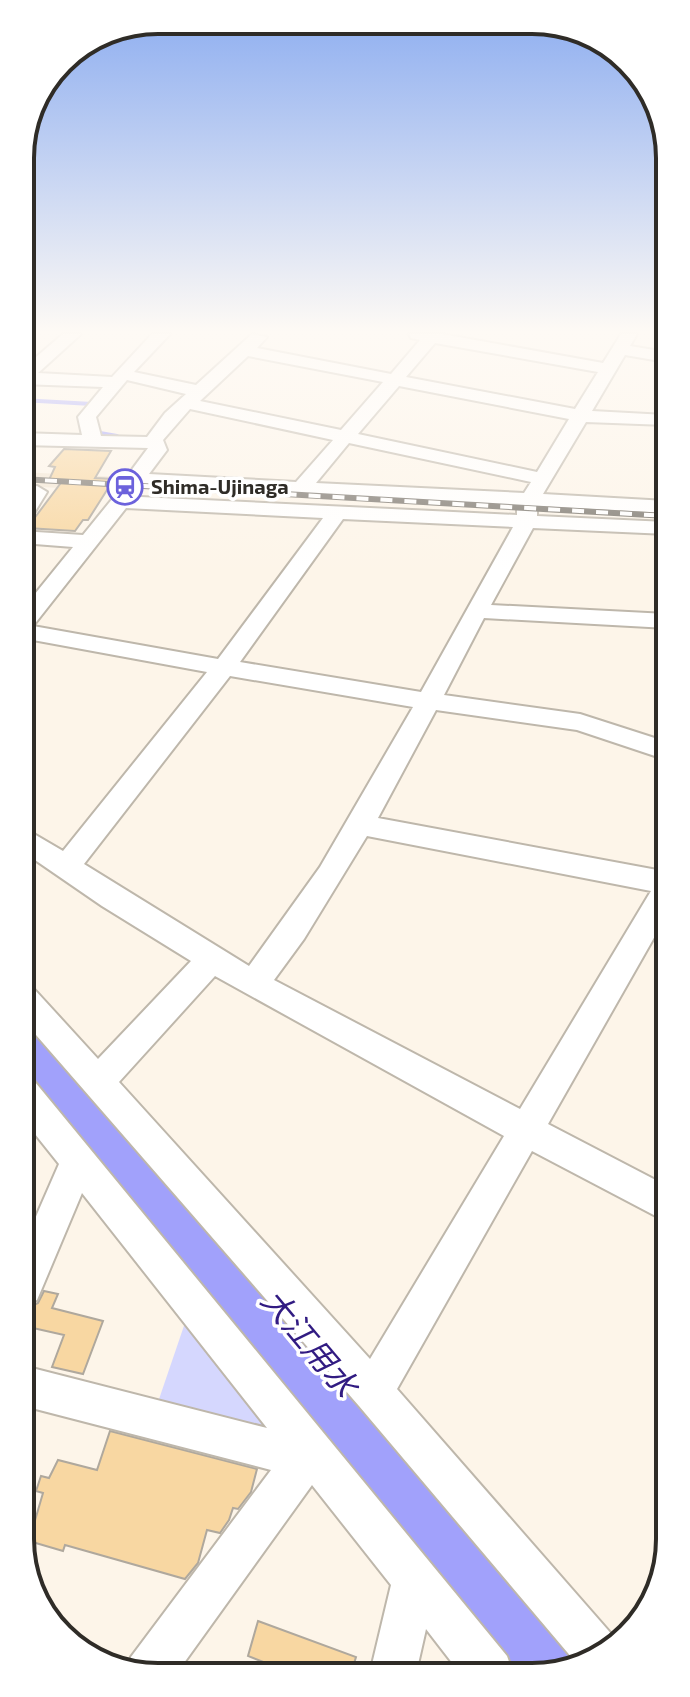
<svg xmlns="http://www.w3.org/2000/svg" width="690" height="1697" font-family="'Exo 2','Noto Sans JP',sans-serif">
<style>
.built{fill:#f3e7d5}
.green{fill:#d5d7fe}
.water{fill:#a1a1fb}
.lines{fill:none;stroke-linecap:round;stroke-linejoin:round}
.stream{stroke:#a1a1fb;stroke-width:4}
.building{fill:#f8d7a2;stroke:#afa89d;stroke-width:2}
.minor-casing{stroke:#beb7ab;stroke-width:4}
.minor{fill:#fff;fill-rule:evenodd}
.rail-casing{stroke:#7d7870;stroke-width:6}
.rail{stroke:#fff;stroke-width:4;stroke-dasharray:12;stroke-linecap:butt}
.labels{text-anchor:middle;stroke-width:7;stroke-linejoin:round;paint-order:stroke}
.far-poi-label{font-size:20px;font-weight:bold;fill:#2f2c27;stroke:#fff;text-anchor:start}
.near-water-label{font-size:32px;font-style:italic;fill:#311b82;stroke:#fff}
.rim{fill:none;stroke:#2f2c27;stroke-width:4}
</style>
<rect width="100%" height="100%" fill="#fdf5e9"/>
<path class="built" d="M21 472 121 477 127 480 120 491 21 486Z"/>
<path class="green" d="M187 1317 273 1422 266 1435 157 1405Z"/>
<path class="water" d="M23 1014 581 1663 567 1672 512 1673 23 1078Z"/>
<g class="lines">
<g class="stream">
<path d="M21 400 92 404"/>
<path d="M97 426 100 433 117 436"/>
</g>
</g>
<g class="building">
<path d="M64 449 111 451 95 478 114 479 88 520H83L75 531 27 528 63 480H49L55 467 49 466Z"/>
<path d="M44 1291 58 1294 52 1308 103 1321 83 1374 52 1367 64 1335 24 1326 28 1308 38 1303Z"/>
<path d="M110 1431 257 1469 251 1492 238 1509 233 1508 229 1520 220 1533 207 1530 198 1563 185 1579 65 1545 63 1551 29 1541 43 1493 36 1491 41 1476 49 1478 58 1460 97 1470Z"/>
<path d="M258 1621 356 1657 351 1673 294 1674 248 1656Z"/>
</g>
<g class="lines">
<defs>
<g id="minor">
<path d="M63 334H81L38 373 112 377 152 334H170L134 372 196 385 252 334 267 337 257 348 391 374 420 340 411 338 409 334H442L603 363 621 334H637L630 346 666 352V362L625 355 592 411 666 415V425L586 422 543 494 667 501V513L537 506V516L667 522V534L533 528 491 605 667 614V628L484 618 444 695 580 714 667 742V760L577 730 436 710 378 818 668 872V913L548 1124 669 1187V1223L532 1151 397 1389 614 1637 616 1642 578 1665 359 1406 23 1020V985L34 989 98 1059 191 961 102 906 22 851V827L63 851 207 672 22 638V610L73 547 22 543 21 531 83 535 113 498 120 496 517 515V505L135 485 125 479 148 448 21 445V433L82 435 78 417 103 387 21 384V370ZM435 343 598 372 575 409 406 377ZM248 356 383 382 341 430 200 401ZM127 380 186 394 165 413 147 437 101 436 96 417ZM399 386 569 419 537 472 358 434ZM190 409 333 440 296 482 149 474 167 450 163 440ZM349 443 531 482 524 493 316 483ZM126 508 323 518 218 659 33 626ZM343 519 513 527 421 692 240 662ZM230 676 413 707 320 867 249 966 84 864ZM367 836 651 891 520 1109 274 980 304 939ZM215 976 504 1136 370 1359 119 1082Z"/>
<path d="M37 486 47 492 28 523 21 525V501L30 488Z"/>
<path d="M23 1078 35 1082 507 1656 513 1673H460L426 1629 416 1673H370L391 1585 312 1485 176 1674H132L126 1671 131 1657 271 1470 24 1406V1366L267 1428 82 1193 37 1300 24 1306V1244L59 1164 23 1119Z"/>
</g>
</defs>
<use href="#minor" class="minor-casing"/>
<use href="#minor" class="minor"/>
<defs>
<path id="rail" d="M21 479 667 516"/>
</defs>
<use href="#rail" class="rail-casing"/>
<use href="#rail" class="rail"/>
</g>
<linearGradient id="sky" x2="0" y2="1"><stop stop-color="#8bacf0"/><stop offset="0.58" stop-color="#fefaf5"/><stop offset="1" stop-color="#fefaf5" stop-opacity="0"/></linearGradient>
<rect width="690" height="572" fill="url(#sky)"/>
<defs>
<symbol id="station-ring" viewBox="-11 -11 22 22"><circle r="9.5" fill="#fff" stroke="#6c62dc" stroke-width="1.5"/><path d="M-3-6H3Q5-6 5-4V2Q5 4 3 4L4.5 6H3L1.5 4h-3L-3 6H-4.5L-3 4Q-5 4-5 2V-4Q-5-6-3-6ZM-3.5-4v3h7v-3ZM-3.5 1v1.5H-2V1ZM2 1v1.5H3.5V1Z" fill="#6c62dc"/></symbol>
</defs>
<g fill-rule="evenodd">
<use href="#station-ring" x="105" y="467" width="40" height="40"/>
</g>
<g class="labels">
<g class="far-poi-label">
<text x="151" y="494">Shima-Ujinaga</text>
</g>
<g class="near-water-label">
<text transform="translate(309 1343) rotate(50)" y="11">大江用水</text>
</g>
</g>
<path d="M0 0H690V1697H0ZM158 34H532A124 124 0 0 1 656 158V1539A124 124 0 0 1 532 1663H158A124 124 0 0 1 34 1539V158A124 124 0 0 1 158 34Z" fill="#fff" fill-rule="evenodd"/>
<path class="rim" d="M158 34H532A124 124 0 0 1 656 158V1539A124 124 0 0 1 532 1663H158A124 124 0 0 1 34 1539V158A124 124 0 0 1 158 34Z"/>
</svg>
